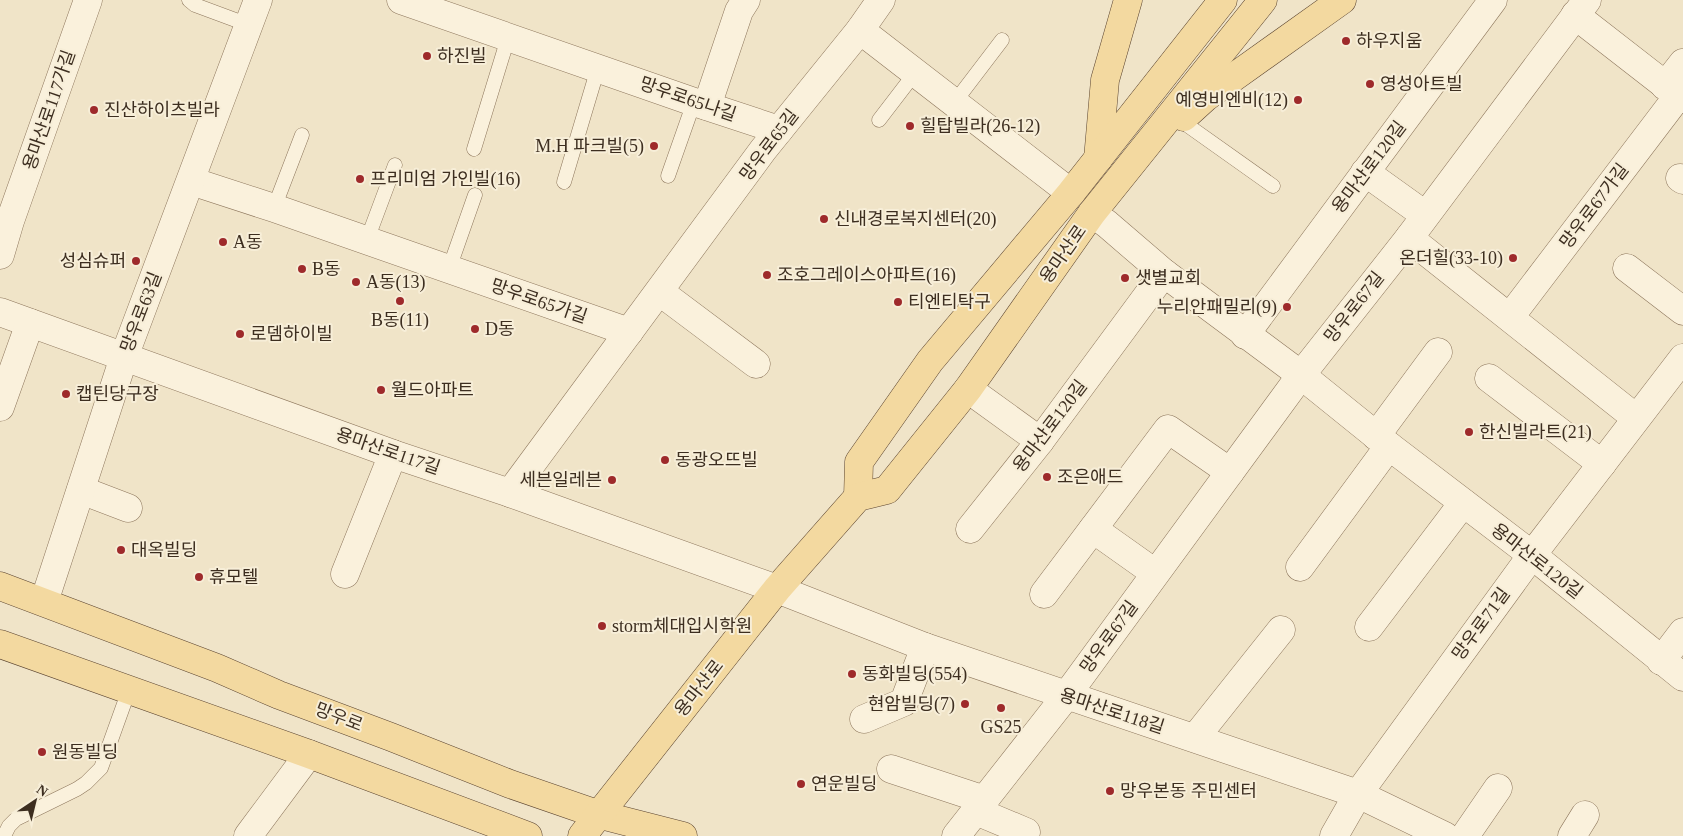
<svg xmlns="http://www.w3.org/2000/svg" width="1683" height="836" font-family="'Times New Roman','Noto Sans KR',serif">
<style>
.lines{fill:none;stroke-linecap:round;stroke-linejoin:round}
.service-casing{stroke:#8d765c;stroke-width:15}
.minor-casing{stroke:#8d765c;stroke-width:29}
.primary-casing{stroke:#5b4430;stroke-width:29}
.service{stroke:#faf1dc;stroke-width:14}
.minor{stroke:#faf1dc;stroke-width:28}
.primary{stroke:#f3d9a0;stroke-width:28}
.poi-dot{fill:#9e2a2b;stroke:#f7eed8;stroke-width:2}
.labels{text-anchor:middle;stroke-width:4;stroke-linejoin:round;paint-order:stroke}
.poi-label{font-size:18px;fill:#3d2e20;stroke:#f7eed8;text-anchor:start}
.street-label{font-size:18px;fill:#3d2e20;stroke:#f7eed8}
</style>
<rect width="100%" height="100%" fill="#f0e4c8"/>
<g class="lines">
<defs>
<g id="service">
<path d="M189 0 195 5 249 25"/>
<path d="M954 103 1002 40"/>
<path d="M879 120 915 73"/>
<path d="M1180 120 1273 186"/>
<path d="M474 149 508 38"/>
<path d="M668 176 694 102"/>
<path d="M564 182 598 68"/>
<path d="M274 208 302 135"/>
<path d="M367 240 395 165"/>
<path d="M449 269 475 195"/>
<path d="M4 836 9 826 16 819 77 789 86 783 101 768 129 690"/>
</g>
<g id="minor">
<path d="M401 0 694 102 779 130"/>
<path d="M1575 15 1683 99"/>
<path d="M860 30 1071 193"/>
<path d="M1665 86 1683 63"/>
<path d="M707 106 739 11 746 0"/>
<path d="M1365 172 1425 215"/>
<path d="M1680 178 1683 180"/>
<path d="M191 181 274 208 629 332"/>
<path d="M1092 213 1107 224 1164 273 1301 375 1389 446 1532 555 1683 677"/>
<path d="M1409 238 1636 418"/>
<path d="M0 255 10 221 88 0"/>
<path d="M1627 268 1683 311"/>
<path d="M660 292 756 364"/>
<path d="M0 312 393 454 510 493 777 589 925 647 1358 794 1445 836"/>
<path d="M1510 317 1678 96"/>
<path d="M1245 335 1493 0"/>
<path d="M1489 378 1602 464"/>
<path d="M968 389 1040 441"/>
<path d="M0 407 30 323"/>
<path d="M1376 436 1438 352"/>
<path d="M81 490 128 508"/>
<path d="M510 493 763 150 860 30 881 0"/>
<path d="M970 529 1040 441 1164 273"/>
<path d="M1093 529 1155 573"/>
<path d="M1300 567 1389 446"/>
<path d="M345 574 393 454"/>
<path d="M1044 594 1168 429 1230 472"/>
<path d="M44 602 124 357 258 0"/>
<path d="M1369 627 1463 503"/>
<path d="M1661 661 1683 632"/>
<path d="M864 719 904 702 925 647"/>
<path d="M1195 738 1281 630"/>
<path d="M891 769 985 800"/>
<path d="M976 811 1026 832"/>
<path d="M248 836 309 754"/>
<path d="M956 836 1066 696 1301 375 1409 238 1587 0"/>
<path d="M1334 836 1358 794 1532 555 1683 358"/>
<path d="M1465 836 1498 788"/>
<path d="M1572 836 1585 815"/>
</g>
<g id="primary">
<path d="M1184 117 1206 97 1342 0"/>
<path d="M1098 159 1105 80 1128 0"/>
<path d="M858 497 859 462 930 361 1071 193 1223 0"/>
<path d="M0 586 217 668 279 695 391 737 510 784 597 814 683 836"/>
<path d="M0 644 309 754 528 836"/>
<path d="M582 836 777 589 858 497 887 490 968 389 1092 213 1263 0"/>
</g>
</defs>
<use href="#service" class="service-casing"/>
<use href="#minor" class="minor-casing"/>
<use href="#primary" class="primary-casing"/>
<use href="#service" class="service"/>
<use href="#minor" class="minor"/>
<use href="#primary" class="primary"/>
</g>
<g class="poi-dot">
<circle cx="1346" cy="41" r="5"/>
<circle cx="427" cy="56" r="5"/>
<circle cx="1370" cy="84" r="5"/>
<circle cx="1298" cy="100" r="5"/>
<circle cx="94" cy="110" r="5"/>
<circle cx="910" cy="126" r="5"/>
<circle cx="654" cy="146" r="5"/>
<circle cx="360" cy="179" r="5"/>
<circle cx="824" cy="219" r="5"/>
<circle cx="223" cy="242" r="5"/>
<circle cx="1513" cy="258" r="5"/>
<circle cx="136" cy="261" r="5"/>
<circle cx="302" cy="269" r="5"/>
<circle cx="767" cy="275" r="5"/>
<circle cx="1125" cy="278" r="5"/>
<circle cx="356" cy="282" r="5"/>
<circle cx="400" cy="301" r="5"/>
<circle cx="898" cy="302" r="5"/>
<circle cx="1287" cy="307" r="5"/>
<circle cx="475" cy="329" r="5"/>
<circle cx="240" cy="334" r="5"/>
<circle cx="381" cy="390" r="5"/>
<circle cx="66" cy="394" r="5"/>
<circle cx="1469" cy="432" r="5"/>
<circle cx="665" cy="460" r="5"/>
<circle cx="1047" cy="477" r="5"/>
<circle cx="612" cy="480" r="5"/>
<circle cx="121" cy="550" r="5"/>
<circle cx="199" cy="577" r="5"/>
<circle cx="602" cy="626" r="5"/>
<circle cx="852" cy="674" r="5"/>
<circle cx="965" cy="704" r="5"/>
<circle cx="1001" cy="708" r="5"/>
<circle cx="42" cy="752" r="5"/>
<circle cx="801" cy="784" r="5"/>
<circle cx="1110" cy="791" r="5"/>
</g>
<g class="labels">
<g class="poi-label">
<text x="1356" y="47">하우지움</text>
<text x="437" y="62">하진빌</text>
<text x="1380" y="90">영성아트빌</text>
<text x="1288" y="106" text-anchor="end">예영비엔비(12)</text>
<text x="104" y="116">진산하이츠빌라</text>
<text x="920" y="132">힐탑빌라(26-12)</text>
<text x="644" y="152" text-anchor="end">M.H 파크빌(5)</text>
<text x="370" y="185">프리미엄 가인빌(16)</text>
<text x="834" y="225">신내경로복지센터(20)</text>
<text x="233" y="248">A동</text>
<text x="1503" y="264" text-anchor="end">온더힐(33-10)</text>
<text x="126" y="267" text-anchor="end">성심슈퍼</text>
<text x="312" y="275">B동</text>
<text x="777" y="281">조호그레이스아파트(16)</text>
<text x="1135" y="284">샛별교회</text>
<text x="366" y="288">A동(13)</text>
<text x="908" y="308">티엔티탁구</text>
<text x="1277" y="313" text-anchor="end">누리안패밀리(9)</text>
<text x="400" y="326" text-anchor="middle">B동(11)</text>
<text x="485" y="335">D동</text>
<text x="250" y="340">로뎀하이빌</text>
<text x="391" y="396">월드아파트</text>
<text x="76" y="400">캡틴당구장</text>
<text x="1479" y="438">한신빌라트(21)</text>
<text x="675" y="466">동광오뜨빌</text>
<text x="1057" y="483">조은애드</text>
<text x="602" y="486" text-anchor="end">세븐일레븐</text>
<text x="131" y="556">대옥빌딩</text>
<text x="209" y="583">휴모텔</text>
<text x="612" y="632">storm체대입시학원</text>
<text x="862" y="680">동화빌딩(554)</text>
<text x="955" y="710" text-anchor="end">현암빌딩(7)</text>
<text x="1001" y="733" text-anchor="middle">GS25</text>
<text x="52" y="758">원동빌딩</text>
<text x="811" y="790">연운빌딩</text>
<text x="1120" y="797">망우본동 주민센터</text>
</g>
<g class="street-label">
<text transform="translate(688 99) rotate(19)" y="6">망우로65나길</text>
<text transform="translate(49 110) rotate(-71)" y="6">용마산로117가길</text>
<text transform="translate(769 145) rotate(-53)" y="6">망우로65길</text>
<text transform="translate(1369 167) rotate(-53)" y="6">용마산로120길</text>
<text transform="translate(1594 206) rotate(-53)" y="6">망우로67가길</text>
<text transform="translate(1063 254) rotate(-55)" y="6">용마산로</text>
<text transform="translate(539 301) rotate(19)" y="6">망우로65가길</text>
<text transform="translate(1354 307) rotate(-52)" y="6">망우로67길</text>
<text transform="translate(141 312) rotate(-69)" y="6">망우로63길</text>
<text transform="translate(1050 426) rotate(-53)" y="6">용마산로120길</text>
<text transform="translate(388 451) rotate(19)" y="6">용마산로117길</text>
<text transform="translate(1537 561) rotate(38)" y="6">용마산로120길</text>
<text transform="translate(1481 624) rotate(-54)" y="6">망우로71길</text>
<text transform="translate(1109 637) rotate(-54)" y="6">망우로67길</text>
<text transform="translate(699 688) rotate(-52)" y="6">용마산로</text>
<text transform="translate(1112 711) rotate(18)" y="6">용마산로118길</text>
<text transform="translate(339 717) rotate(21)" y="6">망우로</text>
</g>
</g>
<g transform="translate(35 801) rotate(35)" stroke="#f7eed8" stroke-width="4" paint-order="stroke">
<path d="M0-4L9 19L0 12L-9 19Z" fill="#3d2e20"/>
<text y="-8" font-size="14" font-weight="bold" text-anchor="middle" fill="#3d2e20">N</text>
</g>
</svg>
